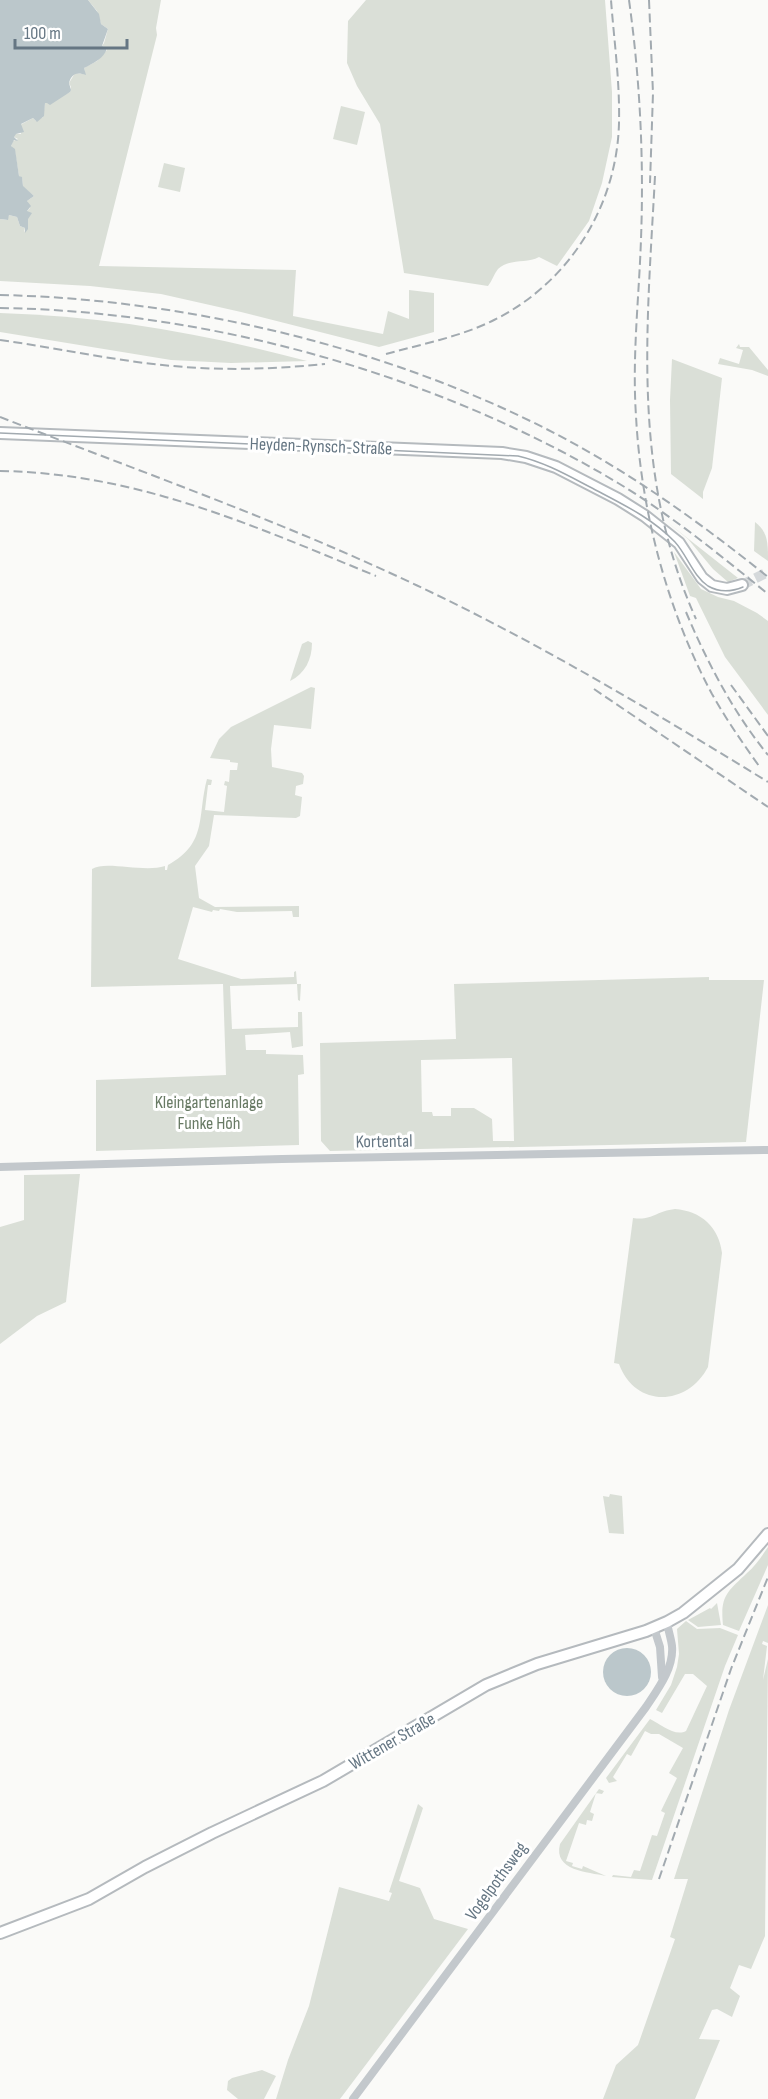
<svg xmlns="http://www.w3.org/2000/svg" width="768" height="2099" font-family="'Sofia Sans Condensed',sans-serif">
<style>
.green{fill:#dadfd7;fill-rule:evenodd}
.water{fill:#bbc7cb}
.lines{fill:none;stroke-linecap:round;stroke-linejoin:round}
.major-tunnel{stroke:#d5d9db;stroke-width:10;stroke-dasharray:10 5;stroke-linecap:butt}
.major-casing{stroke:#b5babe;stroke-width:14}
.minor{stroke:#c3c8cc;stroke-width:8}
.major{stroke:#fff;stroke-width:10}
.tram{stroke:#a2aab0;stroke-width:1.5}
.rail{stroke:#a2aab0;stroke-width:2;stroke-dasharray:9 4.5;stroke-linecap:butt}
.labels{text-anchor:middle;stroke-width:6;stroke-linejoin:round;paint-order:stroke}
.street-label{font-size:18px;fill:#657683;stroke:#fff}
.park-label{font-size:18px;fill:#687a64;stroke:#fff}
</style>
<rect width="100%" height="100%" fill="#fafaf8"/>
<g class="green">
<path d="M88 0H161L156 28 157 35 99 266 296 270 293 316 383 334 388 311 409 319V290L434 293V332L379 347 241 312 161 294 90 286 0 281V219L7 220 9 215 17 217 20 226 25 228 24 232 27 229V211L30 208 27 201 34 196 23 187 22 178 19 176 15 152 11 146 13 141 18 139 14 137 15 134H21L20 125 33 118 36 121 43 117 45 103 70 92 71 87 69 83 75 73 85 74 84 68 97 61 107 50V48L102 46 104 43 108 29 101 24 97 11Z"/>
<path d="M366 0H605L612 92V137L602 183 589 221 557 266 539 257C526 264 510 258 498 269 494 274 492 281 488 286L404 273 380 124 357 86 347 63 348 21Z"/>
<path d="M341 106 365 112 357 145 333 139Z"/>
<path d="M164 163 185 168 180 192 158 187Z"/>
<path d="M0 313C105 316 206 334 307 361L231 363 171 360 0 332Z"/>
<path d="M739 344 740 347H749L768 370V376L752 370 718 364 720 358 739 364 743 350 736 348Z"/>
<path d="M672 359 722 378 712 468 703 492V499L671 474 670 400Z"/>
<path d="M667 522 738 578 728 582 713 569 688 539Z"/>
<path d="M755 522C768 532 768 543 768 561L754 551Z"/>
<path d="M674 552 701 589 718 597 734 601 757 613 768 621V715L725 657 696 598 690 596Z"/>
<path d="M308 641 312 643C312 659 305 674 290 681L302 644Z"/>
<path d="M311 687 315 688 311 729 274 725 271 749 272 767 302 773 304 776 303 784 296 786 295 795 302 797 300 816 296 818 214 815 209 846 195 866 199 898 215 907 299 906V917H293L292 911 237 912 220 909 219 911 213 910 212 912 193 907 178 959 241 979 294 977V972L296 971 297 984H301L300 1001 298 1000 297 984 230 986 232 1029 298 1027V1012H302L303 1046 292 1048 290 1032 245 1035 246 1050H266V1054L303 1055 304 1074 298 1075 299 1145 96 1151V1080L226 1075 223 984 91 987 92 869C106 860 143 873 165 866V870H167L168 865C208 843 197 816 207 779L212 780 211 785H208L205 810 224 812 227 786 224 785 225 781 229 782 230 770H237L238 763 230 762V760L210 758 219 739 231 727Z"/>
<path d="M709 977V980H764L746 1142 330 1151 321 1141 320 1043 456 1039 454 984ZM512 1058 514 1141H493L492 1119 474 1108H451V1116H433L432 1112H422L421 1060Z"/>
<path d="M80 1174 66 1302 37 1316 0 1344V1227L24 1220V1175Z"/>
<path d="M675 1209C701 1211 719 1227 722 1253L708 1367C687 1407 635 1408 619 1364L614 1363 633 1218C652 1221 656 1211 675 1209Z"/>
<path d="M610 1494 622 1496 624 1534 609 1533 603 1496 609 1497Z"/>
<path d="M768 1547V1565L739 1631 723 1625C720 1596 727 1592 747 1573 755 1566 762 1556 768 1547Z"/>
<path d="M717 1603 721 1625 698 1627 688 1620 710 1608 711 1609Z"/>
<path d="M768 1605V1643L763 1641 762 1644 767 1646 763 1680 768 1659 765 1936 751 1969 739 1965 730 1988 740 1996 732 2017 717 2009 712 2010 699 2039 720 2040 695 2099H603L616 2065 638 2045 675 1939 670 1937 688 1879H674L729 1710Z"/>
<path d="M686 1621 697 1629 720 1628 738 1635 725 1666 652 1880 612 1877 613 1875 631 1877 634 1870 640 1871 652 1835 657 1836 665 1813 661 1811 677 1778 669 1773 683 1748 659 1734H651L645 1731 631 1756 627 1754 613 1777 617 1781 609 1783 606 1778 650 1719C660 1724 675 1737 686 1731L707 1686 693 1674H685L662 1713 656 1710 671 1685 677 1667 679 1654 677 1629Z"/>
<path d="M599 1789 604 1791 602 1794 596 1793 590 1812 594 1814 592 1821 587 1820 586 1825 579 1823 566 1861 573 1863 572 1866 582 1869 583 1866 606 1876C588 1872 553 1871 560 1844Z"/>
<path d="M418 1804 423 1808 399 1881 420 1888 434 1919 468 1929 340 2099H276L288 2060 309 2006 339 1887 389 1901 392 1893 389 1892Z"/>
<path d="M262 2070 276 2076 264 2099H238L227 2090 228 2081 232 2078Z"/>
</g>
<g class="water">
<path d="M0 0H88L99 14 101 24 108 29 102 46 107 48C105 58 92 64 84 68L86 75C77 72 72 73 69 83L71 90 70 92 50 105 47 103H45L44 116 37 122 33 118 21 124 24 132 16 134 14 137 18 141 14 140 11 146 15 149 19 176 22 177 23 186 34 196 27 201 31 206 27 211 32 213 28 219V229L25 233V228L20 226 17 217 9 215 8 220 0 219Z"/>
<circle cx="627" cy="1672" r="24"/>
</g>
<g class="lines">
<path class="major-tunnel" d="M742 585 768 572"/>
<defs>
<g id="major">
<path d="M0 433 404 449 502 453 526 457 556 467 618 499 645 516 679 543 702 578 712 586 727 589 742 585"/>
<path d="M0 1933 89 1899 145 1867 212 1833 323 1781 486 1685 537 1664 646 1631 667 1622 683 1613 738 1569 768 1534"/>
</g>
</defs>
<use href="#major" class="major-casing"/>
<g class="minor">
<path d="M0 1167 282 1159 768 1150"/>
<path d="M654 1628 660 1647 662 1677"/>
<path d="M353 2099 646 1707C658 1689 674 1668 672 1646 671 1638 668 1630 667 1622"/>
</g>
<use href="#major" class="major"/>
<path class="tram" d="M0 433 518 456C544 462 567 475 590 487 620 503 651 517 675 542 687 555 693 576 708 586 720 593 731 592 743 587"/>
<g class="rail">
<path d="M629 0C640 79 644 159 641 239 639 298 632 357 636 416 641 511 667 610 712 694 726 719 742 742 759 766"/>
<path d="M649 0 653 93 650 183"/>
<path d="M655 176C647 328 631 474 696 619"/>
<path d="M0 295C187 299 392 348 558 435 634 475 702 524 768 577"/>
<path d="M0 308C210 311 438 375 618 483 671 515 720 555 768 594"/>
<path d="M0 340C58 348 115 361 173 366 223 371 274 369 325 364"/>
<path d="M386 354C422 344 460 337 494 320 569 283 617 206 619 123 620 82 614 40 611 0"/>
<path d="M0 417C139 471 281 521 416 585 537 642 654 712 768 782"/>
<path d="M0 471C136 473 252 525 376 576"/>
<path d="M686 612C707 662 733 712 768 755"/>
<path d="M731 685 768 736"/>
<path d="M594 689 768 807"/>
<path d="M659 1879 731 1669 768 1577"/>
</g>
</g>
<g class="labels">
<g class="street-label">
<text transform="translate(321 446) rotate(2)" y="6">Heyden-Rynsch-Straße</text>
<text transform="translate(384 1141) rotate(-1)" y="6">Kortental</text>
<text transform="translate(392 1741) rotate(-30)" y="6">Wittener Straße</text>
<text transform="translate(496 1881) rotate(-54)" y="6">Vogelpothsweg</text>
</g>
<g class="park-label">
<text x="209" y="1108">Kleingartenanlage<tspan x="209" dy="21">Funke Höh</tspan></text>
</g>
</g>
<path d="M15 39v9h112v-9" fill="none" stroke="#657683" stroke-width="3"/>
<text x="24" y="39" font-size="18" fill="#657683" stroke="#ffffff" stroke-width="4.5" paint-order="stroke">100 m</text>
</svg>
